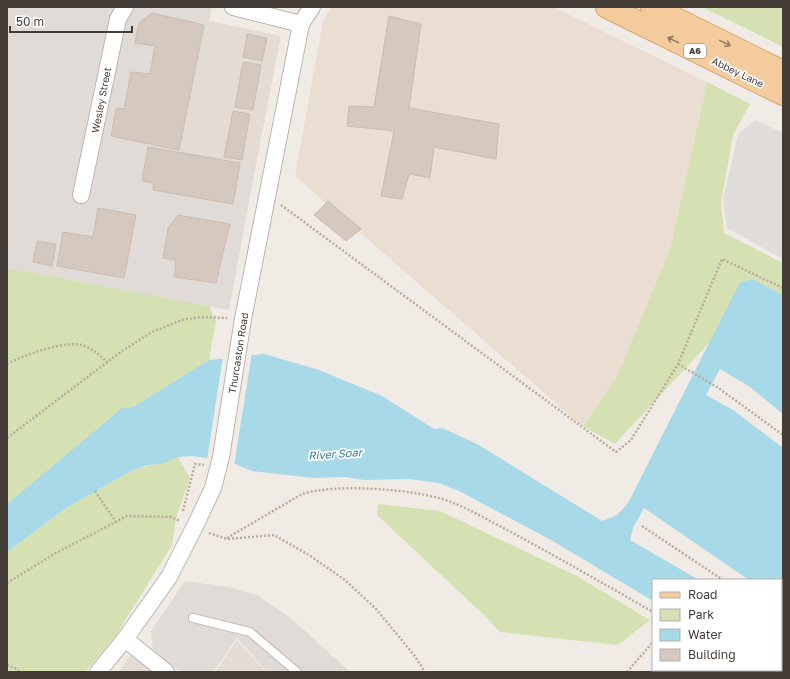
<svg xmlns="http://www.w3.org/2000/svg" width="790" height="679" font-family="'Golos Text',sans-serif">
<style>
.residential{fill:#e4dcd4}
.industrial{fill:#e0dbd7}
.education{fill:#e9ded1}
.green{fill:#d5e1b2}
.parking{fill:#dfdcda}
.water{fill:#a7d9e8}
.pier{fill:#f1ebe6}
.building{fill:#d4c8bf;stroke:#cbbcb0}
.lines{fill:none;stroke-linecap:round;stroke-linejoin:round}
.lane-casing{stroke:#beb4ac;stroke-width:10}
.street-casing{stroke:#beb4ac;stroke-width:18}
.primary-casing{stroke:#d7a46e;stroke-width:24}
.path{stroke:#bcab9c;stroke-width:2.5;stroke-dasharray:2 2;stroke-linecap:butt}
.lane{stroke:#fff;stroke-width:8}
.street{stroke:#fff;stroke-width:16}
.primary{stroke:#f4cb9c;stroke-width:22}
.oneway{stroke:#937c64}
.labels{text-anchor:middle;stroke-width:3.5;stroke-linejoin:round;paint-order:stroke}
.shield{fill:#fff;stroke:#7b7672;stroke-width:1}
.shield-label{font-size:9px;font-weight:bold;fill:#433b36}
.street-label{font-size:10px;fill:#433b36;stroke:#fff}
.water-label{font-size:11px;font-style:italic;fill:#367e94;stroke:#fff}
</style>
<rect width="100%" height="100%" fill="#f1ebe6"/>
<g class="residential">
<path d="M209 21 281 36 256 164 182 149Z"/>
<path d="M237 640 266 672H215Z"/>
<path d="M140 642 177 672H119Z"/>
</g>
<g class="industrial">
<path d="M7 7 18 8V7H212L182 149 256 164 229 310 7 268Z"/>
<path d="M185 581 229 587 259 596 293 620 350 672H267L237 638 213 672H180L153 650 151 631Z"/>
</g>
<path class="education" d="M331 7H553L707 82 670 249 617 376 582 426 295 176 323 21Z"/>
<g class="green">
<path d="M702 7H783V47Z"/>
<path d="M707 82 750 104 733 135 721 203 724 233 783 263V295L752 279 740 282 710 342 615 444 583 426 617 376 670 249Z"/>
<path d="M7 268 209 306 216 321 209 360 133 407 122 408 7 504Z"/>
<path d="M178 457 190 478 176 518 172 545 116 635 85 672H7V552L66 508 131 471Z"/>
<path d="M378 504 440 511 575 575 650 620 618 645 500 632 485 616 377 515Z"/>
</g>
<path class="parking" d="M756 120 783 133V259L727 228 723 200 738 134Z"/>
<path class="water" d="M752 279 783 295V414L750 387 720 369 706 395 733 410 783 448V589L781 590V580H749L644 508 633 528 630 540 699 580H653V601L551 540 459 491 439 483 409 479 365 480 345 477 313 478 252 471 228 461 192 456 178 457 161 464 148 465 131 471 66 508 7 552V504L122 408 133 407 209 360 264 354 319 370 382 396 434 429 442 428 477 444 602 521 617 515 628 503 740 282Z"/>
<path class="pier" d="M252 353 234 466 227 463 207 460 223 356Z"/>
<g class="building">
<path d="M152 13 204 25 179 150 111 136 116 108 124 109 131 72 150 74 155 46 135 43 139 23Z"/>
<path d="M389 16 421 24 409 108 499 124 496 159 434 147 430 178 409 174 402 199 381 196 394 131 347 126 349 106 374 107Z"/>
<path d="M247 34 267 38 262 61 243 57Z"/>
<path d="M243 62 261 65 253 110 235 107Z"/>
<path d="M233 111 250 114 242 160 224 157Z"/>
<path d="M148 147 240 163 233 204 153 190 154 183 142 181Z"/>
<path d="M328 201 361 229 346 241 314 215Z"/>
<path d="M98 208 136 215 124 278 57 266 63 232 93 237Z"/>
<path d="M178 215 230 224 216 283 174 277 176 260 163 258 168 228Z"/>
<path d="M37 241 56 244 52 266 33 262Z"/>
</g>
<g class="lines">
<defs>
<path id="lane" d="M193 618 250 632 297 672"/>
<g id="street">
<path d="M233 7 301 24"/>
<path d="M81 195 118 19 125 7"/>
<path d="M125 639 166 672"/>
<path d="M98 672 125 639 169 577 196 524 213 488 221 457 243 319 301 24 312 7"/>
</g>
<g id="primary">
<path d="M607 7 783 94"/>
<path d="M652 7 783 72"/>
</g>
</defs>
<use href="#lane" class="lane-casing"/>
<use href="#street" class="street-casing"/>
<use href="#primary" class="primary-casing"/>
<g class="path">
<path d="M281 205 616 452 631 440 678 364 722 259 783 288"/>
<path d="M7 364C24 355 67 339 85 346 94 350 101 356 108 363"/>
<path d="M678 364 717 387 783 435"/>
<path d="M7 438 122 351 152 332 182 320 200 317 227 318"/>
<path d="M95 491 116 522"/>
<path d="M183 511 195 464 204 465"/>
<path d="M642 526 723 580"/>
<path d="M209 533 227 539 274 535 309 555 345 580 376 609 414 655 425 672"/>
<path d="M227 538 302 494C336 483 418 489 451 502 472 510 491 522 511 532 559 558 606 585 653 612"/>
<path d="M7 583 54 554 127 516 171 517 180 521"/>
<path d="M781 619 783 618"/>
<path d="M7 665 15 668 20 672"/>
<path d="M740 670 743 672"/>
<path d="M627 672 653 642"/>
<path d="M711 672V670"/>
</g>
<use href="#lane" class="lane"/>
<use href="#street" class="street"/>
<use href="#primary" class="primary"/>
</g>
<defs><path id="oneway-shaft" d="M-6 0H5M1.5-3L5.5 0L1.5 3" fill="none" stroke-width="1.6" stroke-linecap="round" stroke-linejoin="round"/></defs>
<g class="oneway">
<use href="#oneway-shaft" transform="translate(673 40) rotate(-154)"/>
<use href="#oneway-shaft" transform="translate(725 43) rotate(26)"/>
</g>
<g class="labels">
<rect class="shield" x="684" y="44" width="22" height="14" rx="3"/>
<g class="shield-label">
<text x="695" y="54">A6</text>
</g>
<g class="street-label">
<text transform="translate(738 72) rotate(26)" y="4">Abbey Lane</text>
<text transform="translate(101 100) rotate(-79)" y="4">Wesley Street</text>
<text transform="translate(238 353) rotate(-81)" y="4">Thurcaston Road</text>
</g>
<g class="water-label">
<text transform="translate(335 454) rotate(-4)" y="4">River Soar</text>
</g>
</g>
<rect width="790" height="679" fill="none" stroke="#433b36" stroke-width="16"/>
<rect x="652" y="579" width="130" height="92" fill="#ffffff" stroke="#b4b1af"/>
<rect x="660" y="592" width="20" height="6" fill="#f4cb9c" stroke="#b4b1af"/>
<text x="688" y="599" font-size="12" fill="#433b36">Road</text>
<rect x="660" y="609" width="20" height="12" fill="#d5e1b2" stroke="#b4b1af"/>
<text x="688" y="619" font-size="12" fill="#433b36">Park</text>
<rect x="660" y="629" width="20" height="12" fill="#a7d9e8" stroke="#b4b1af"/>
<text x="688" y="639" font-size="12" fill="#433b36">Water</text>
<rect x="660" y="649" width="20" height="12" fill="#d4c8bf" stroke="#b4b1af"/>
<text x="688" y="659" font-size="12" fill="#433b36">Building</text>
<path d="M10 26v6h122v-6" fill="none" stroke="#433b36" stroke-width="2"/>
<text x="16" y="26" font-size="12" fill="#433b36" stroke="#ffffff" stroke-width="3" paint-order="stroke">50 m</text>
</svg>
